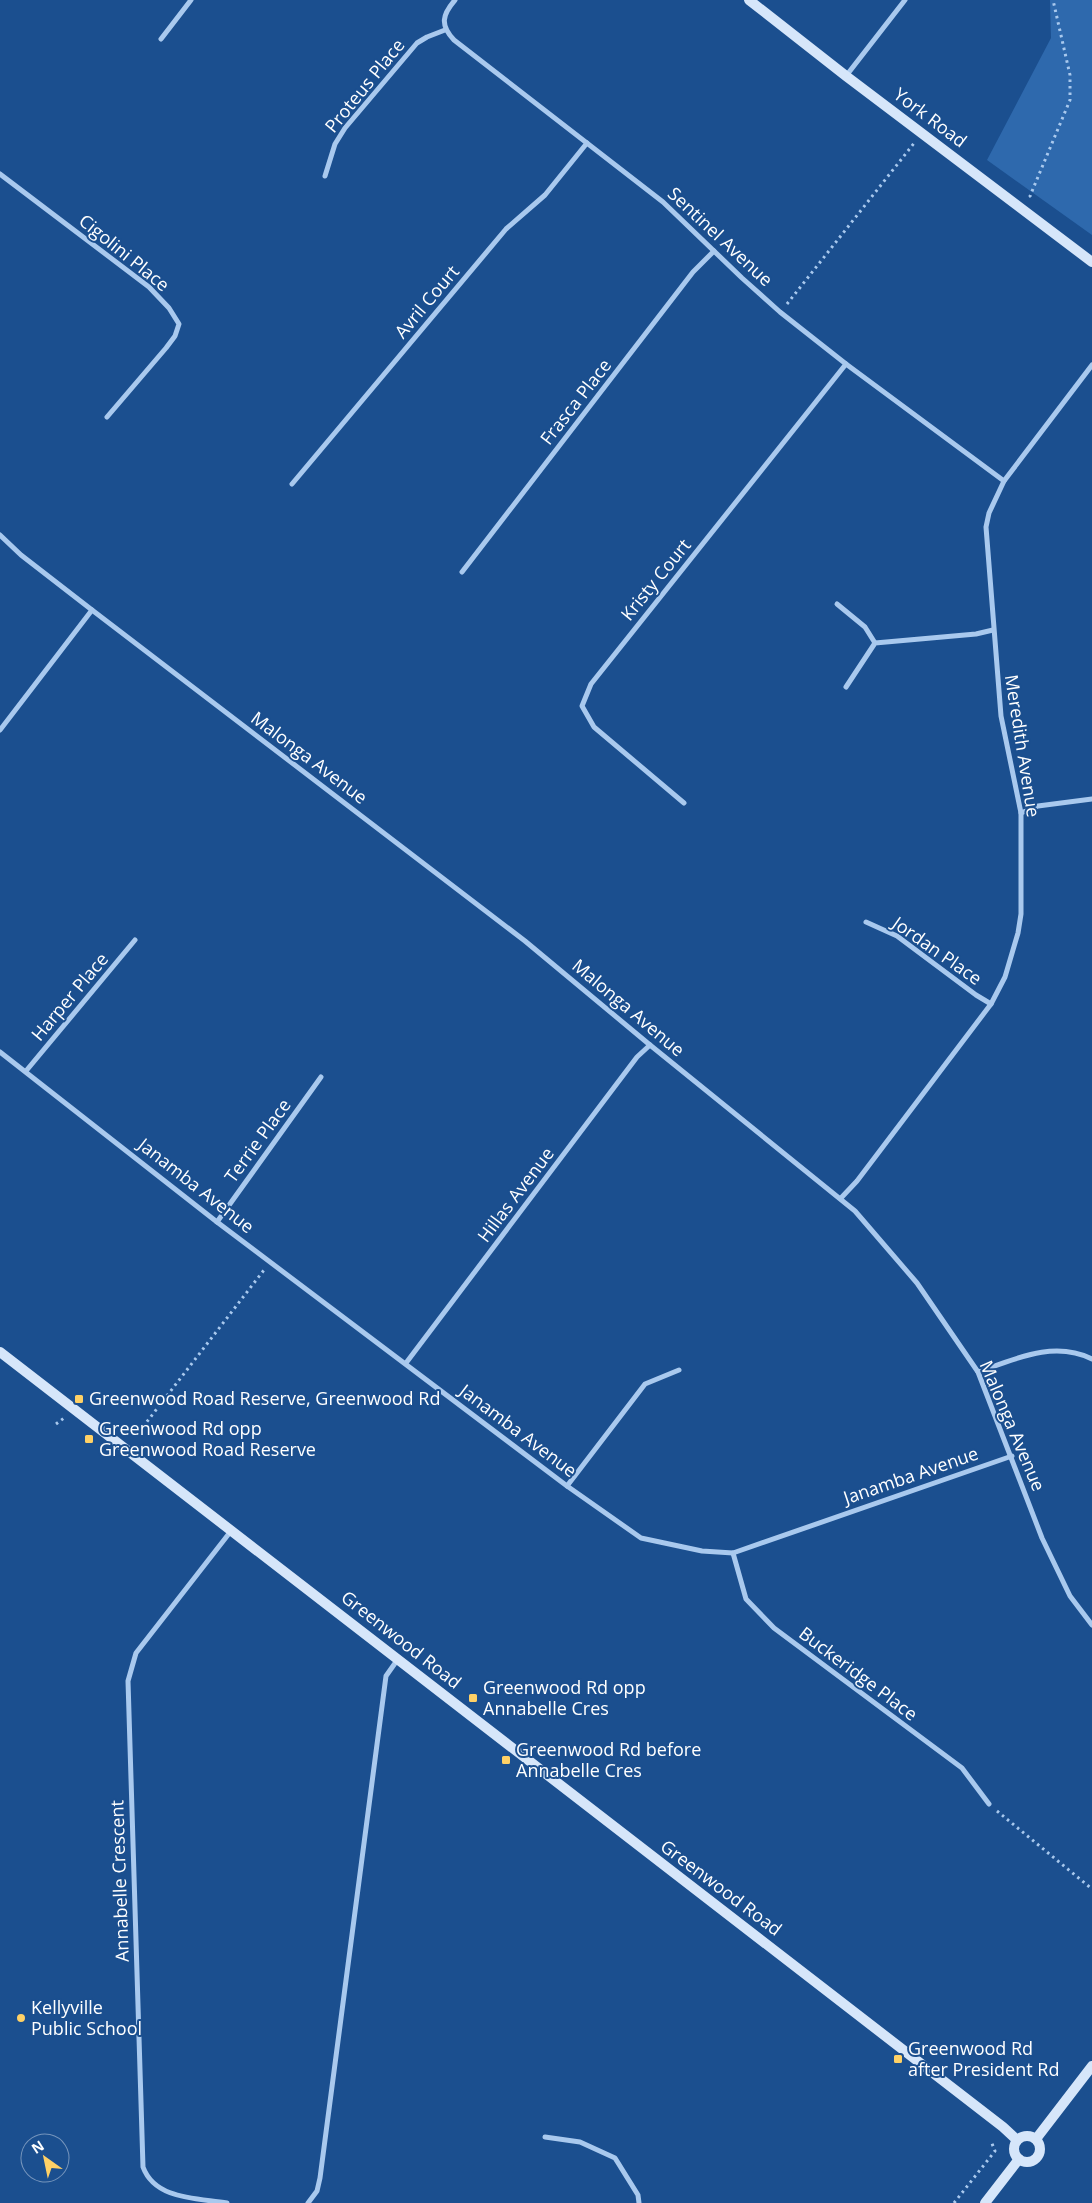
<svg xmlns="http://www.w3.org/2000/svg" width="1092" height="2203" font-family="'Open Sans',sans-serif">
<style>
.green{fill:#2e69ad}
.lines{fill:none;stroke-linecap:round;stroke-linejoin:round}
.path{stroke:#a9c9ee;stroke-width:3;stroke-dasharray:2.5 4;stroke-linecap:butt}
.street{stroke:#a9c9ee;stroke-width:5}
.secondary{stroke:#d6e6fa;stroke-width:10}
.poi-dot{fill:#ffd166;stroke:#1b4f8f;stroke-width:2}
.labels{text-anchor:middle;stroke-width:4;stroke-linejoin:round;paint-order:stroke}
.street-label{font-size:18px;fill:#fff;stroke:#1b4f8f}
.poi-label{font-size:18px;fill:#fff;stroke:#1b4f8f;text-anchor:start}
</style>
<rect width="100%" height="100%" fill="#1b4f8f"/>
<path class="green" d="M1050 0H1092V235L987 160 1051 38Z"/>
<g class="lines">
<g class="path">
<path d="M1031 197 1030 196 1070 100V75L1053 0"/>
<path d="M787 304 915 142"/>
<path d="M56 1424 64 1418"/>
<path d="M139 1432 264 1270"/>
<path d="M997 1811 1092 1889"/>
<path d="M954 2203 995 2151 991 2141"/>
</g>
<g class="street">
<path d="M455 0C442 15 440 25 454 40L663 202 742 278 780 312 846 364 1004 481"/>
<path d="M161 39 191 0"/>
<path d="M846 76 905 0"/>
<path d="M0 174 149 287 169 308 179 324 175 336 166 348 107 417"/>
<path d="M325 176 335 144 345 128 417 43 427 37 445 30"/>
<path d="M292 484 506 229 545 195 587 143"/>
<path d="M0 535 21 555 92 610 525 941 650 1045 855 1211 917 1283 978 1372 1042 1538 1070 1596 1092 1625"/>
<path d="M462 572 693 272 714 251"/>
<path d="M837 604 865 627 875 643"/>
<path d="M846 687 875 643 976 634 993 630"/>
<path d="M0 730 92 610"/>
<path d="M684 803 594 727 582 706 591 684 846 364"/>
<path d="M1021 813 1038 806 1092 799"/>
<path d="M866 922 897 936 976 995 991 1004"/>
<path d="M0 1052 217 1222 567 1486 641 1538 702 1551 733 1553 1012 1456"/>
<path d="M26 1071 135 940"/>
<path d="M841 1198 857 1181 991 1004 1005 977 1018 933 1021 914V813L1001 716 986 527 989 513 1004 481 1092 365"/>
<path d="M217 1222 321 1077"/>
<path d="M406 1363 637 1057 650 1045"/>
<path d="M978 1372C1015 1359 1054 1340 1092 1359"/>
<path d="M567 1486 645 1384 679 1370"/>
<path d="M733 1553 746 1599 774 1628 962 1768 989 1804"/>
<path d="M545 2137 580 2142 615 2158 638 2195 639 2203"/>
<path d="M227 2203C198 2198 155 2200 143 2167L128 1681 136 1653 231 1531"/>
<path d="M308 2203 317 2191 320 2178 386 1676 398 1659"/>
</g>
<g class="secondary">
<path d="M749 0 846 76 1092 262"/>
<path d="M0 1352 1003 2127 1017 2140"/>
<circle cx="1027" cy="2149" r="13"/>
<path d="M1036 2139 1092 2066"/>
<path d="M985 2203 1019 2159"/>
</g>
</g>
<g class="poi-dot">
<rect x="74" y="1394" width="10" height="10" rx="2.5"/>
<rect x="84" y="1434" width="10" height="10" rx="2.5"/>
<rect x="468" y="1693" width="10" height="10" rx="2.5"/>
<rect x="501" y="1755" width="10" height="10" rx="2.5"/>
<circle cx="21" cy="2018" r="5"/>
<rect x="893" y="2054" width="10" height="10" rx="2.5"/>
</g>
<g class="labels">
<g class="street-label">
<text transform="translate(365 86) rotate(-51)" y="6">Proteus Place</text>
<text transform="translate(930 118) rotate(37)" y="6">York Road</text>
<text transform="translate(720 237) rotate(43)" y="6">Sentinel Avenue</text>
<text transform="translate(124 253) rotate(39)" y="6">Cigolini Place</text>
<text transform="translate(427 302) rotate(-50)" y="6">Avril Court</text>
<text transform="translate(576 402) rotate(-52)" y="6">Frasca Place</text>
<text transform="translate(656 580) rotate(-51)" y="6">Kristy Court</text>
<text transform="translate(1022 746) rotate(81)" y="6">Meredith Avenue</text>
<text transform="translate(309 758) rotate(37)" y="6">Malonga Avenue</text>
<text transform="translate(937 951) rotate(35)" y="6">Jordan Place</text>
<text transform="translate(70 997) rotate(-50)" y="6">Harper Place</text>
<text transform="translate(628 1008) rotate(40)" y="6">Malonga Avenue</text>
<text transform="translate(258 1141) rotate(-54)" y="6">Terrie Place</text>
<text transform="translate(196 1186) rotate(38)" y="6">Janamba Avenue</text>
<text transform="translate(516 1195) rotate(-53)" y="6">Hillas Avenue</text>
<text transform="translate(1012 1426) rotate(67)" y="6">Malonga Avenue</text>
<text transform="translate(518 1431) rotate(37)" y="6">Janamba Avenue</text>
<text transform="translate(911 1476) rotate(-19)" y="6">Janamba Avenue</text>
<text transform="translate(401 1640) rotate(38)" y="6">Greenwood Road</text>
<text transform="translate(858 1674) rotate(37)" y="6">Buckeridge Place</text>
<text transform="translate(120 1881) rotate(-92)" y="6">Annabelle Crescent</text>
<text transform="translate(721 1888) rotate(37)" y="6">Greenwood Road</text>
</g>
<g class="poi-label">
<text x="89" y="1405">Greenwood Road Reserve, Greenwood Rd</text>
<text x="99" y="1435">Greenwood Rd opp<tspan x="99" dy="21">Greenwood Road Reserve</tspan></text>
<text x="483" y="1694">Greenwood Rd opp<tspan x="483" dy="21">Annabelle Cres</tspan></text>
<text x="516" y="1756">Greenwood Rd before<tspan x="516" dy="21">Annabelle Cres</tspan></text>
<text x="31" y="2014">Kellyville<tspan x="31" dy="21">Public School</tspan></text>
<text x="908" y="2055">Greenwood Rd<tspan x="908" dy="21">after President Rd</tspan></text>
</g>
</g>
<g transform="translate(45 2158) rotate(327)"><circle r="24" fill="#1b4f8f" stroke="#7695bc"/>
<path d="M0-4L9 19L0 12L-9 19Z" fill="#ffd166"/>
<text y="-8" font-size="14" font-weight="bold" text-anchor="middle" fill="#ffffff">N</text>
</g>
</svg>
